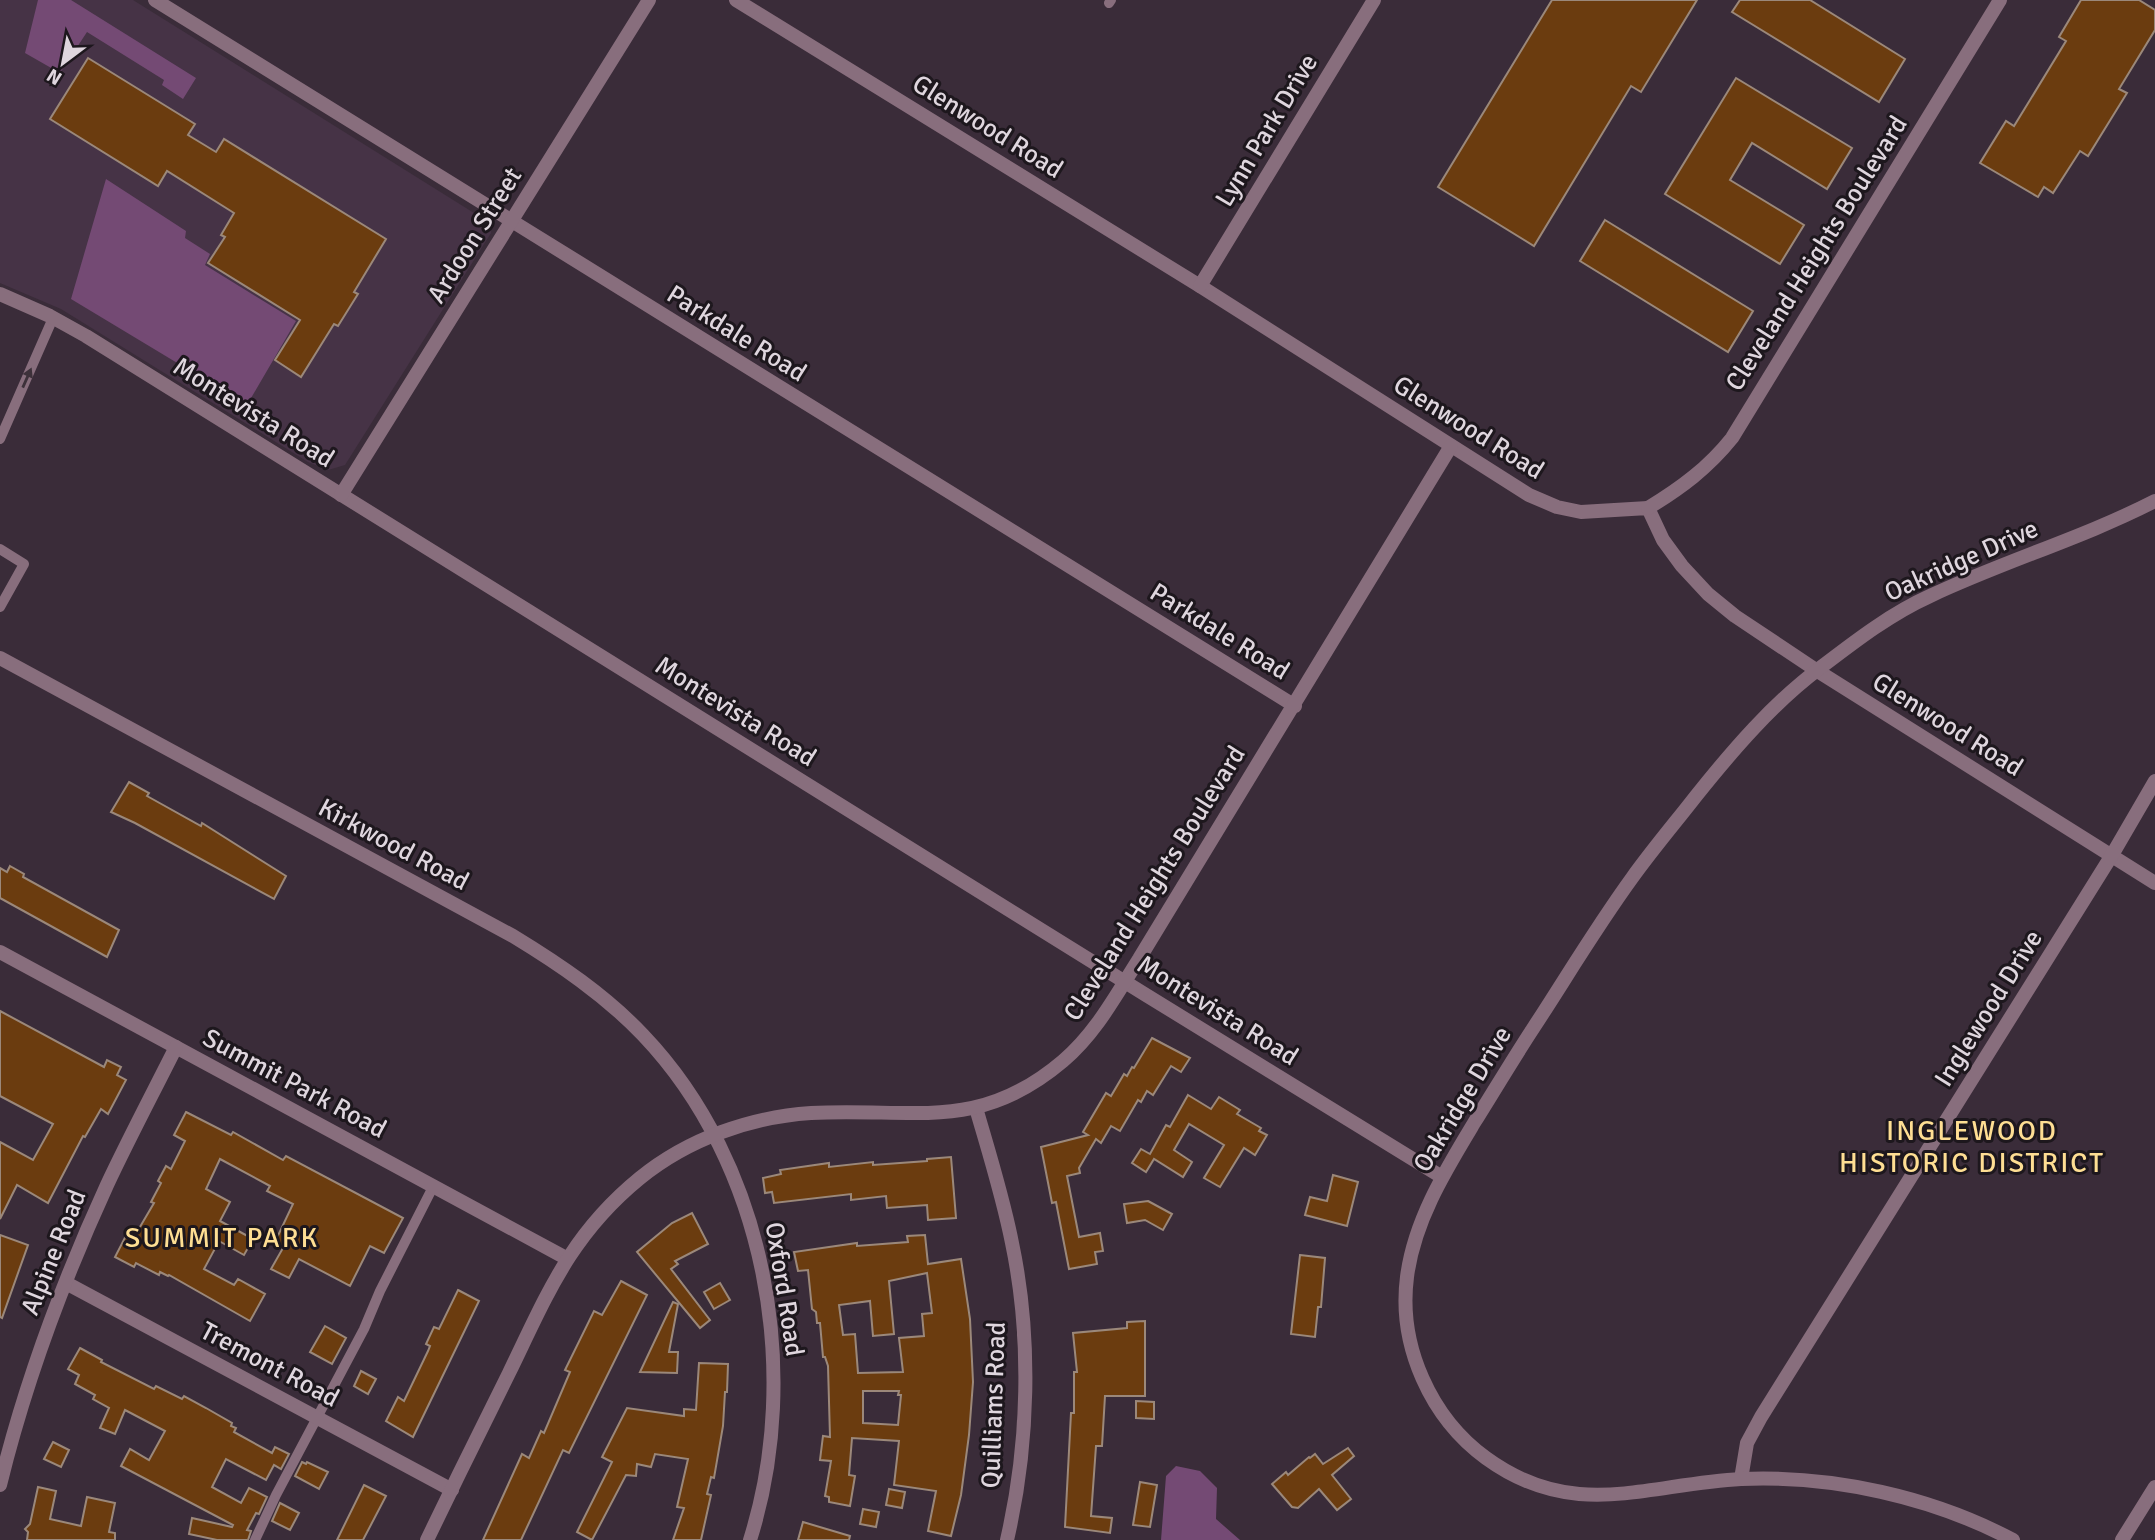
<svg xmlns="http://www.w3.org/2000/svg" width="2155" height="1540" font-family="Signika,sans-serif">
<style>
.built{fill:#463346}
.green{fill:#744a74}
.building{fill:#6b3c0f;stroke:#9b887a;stroke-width:2;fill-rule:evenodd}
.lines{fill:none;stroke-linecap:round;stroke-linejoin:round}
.service{stroke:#886e7d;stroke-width:10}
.minor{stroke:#886e7d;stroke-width:14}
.oneway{fill:#3d313a}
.labels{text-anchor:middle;stroke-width:6;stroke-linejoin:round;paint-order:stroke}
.street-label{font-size:26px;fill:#dfd6de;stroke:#1d171d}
.neighbourhood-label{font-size:28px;letter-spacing:2px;fill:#fede93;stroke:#1d171d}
</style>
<rect width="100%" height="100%" fill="#3a2c39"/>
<path class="built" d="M0 0H133L490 223 491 233 345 465 328 470 308 462 61 309 0 283Z"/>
<g class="green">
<path d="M38 0H71L196 78 183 99 162 85 164 80 87 32 60 73 25 53Z"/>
<path d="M106 179 186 231 185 238 210 254 205 265 296 321 247 405 71 299Z"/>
<path d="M1176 1466 1200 1471 1217 1488 1216 1519 1240 1540H1161L1166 1476Z"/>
</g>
<g class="building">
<path d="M1552 0H1697L1641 92 1631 86 1534 246 1438 187Z"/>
<path d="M1740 0H1810L1905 59 1879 102 1732 12Z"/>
<path d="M2081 0H2139L2155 10V30L2119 89 2127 93 2088 156 2080 151 2053 193 2044 187 2038 197 1980 163 2006 121 2014 126 2030 100 2066 41 2059 37Z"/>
<path d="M88 58 195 124 188 135 216 152 224 139 386 239 354 292 358 294 338 326 334 324 301 377 275 360 300 320 208 263 225 237 221 235 234 213 167 171 158 186 50 119Z"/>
<path d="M1736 78 1852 148 1827 189 1752 143 1730 180 1804 225 1780 264 1665 194Z"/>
<path d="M1605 220 1753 311 1728 352 1580 261Z"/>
<path d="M129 782 149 793 147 796 201 826 202 823 286 876 274 899 135 823 111 812Z"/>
<path d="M10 866 24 874 23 877 119 930 107 957 0 898V868L7 872Z"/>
<path d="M0 1011 104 1067 107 1060 121 1067 117 1075 126 1080 108 1114 101 1109 85 1137 83 1136 48 1203 17 1185 0 1219V1142L33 1160 53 1124 0 1096Z"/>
<path d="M1152 1038 1190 1058 1181 1072 1171 1066 1153 1095 1147 1091 1141 1102 1138 1100 1120 1131 1111 1126 1101 1143 1096 1139 1079 1168 1080 1173 1067 1176 1079 1237 1100 1233 1103 1251 1095 1252 1097 1264 1069 1269 1056 1202 1052 1203 1041 1147 1088 1135 1083 1132 1106 1093 1111 1096 1124 1074 1127 1076 1132 1067 1134 1068Z"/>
<path d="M1188 1095 1211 1109 1219 1097 1240 1110 1237 1114 1261 1128 1259 1131 1267 1135 1255 1155 1244 1148 1220 1187 1204 1178 1224 1145 1189 1124 1174 1150 1192 1162 1183 1177 1154 1159 1146 1172 1132 1163 1141 1149 1150 1154 1166 1125 1170 1127Z"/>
<path d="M186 1112 231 1135 233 1132 283 1160 286 1156 403 1218 384 1253 370 1246 350 1286 299 1259 289 1278 271 1269 283 1248 274 1244 293 1204 267 1191 270 1186 220 1159 206 1189 230 1202 220 1221 253 1239 244 1255 219 1241 204 1269 234 1285 238 1279 265 1294 250 1321 169 1275 168 1276 160 1272 159 1275 136 1263 134 1267 115 1257 130 1228 137 1232 154 1203 151 1202 161 1183 158 1181 166 1166 171 1169 185 1141 174 1135Z"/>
<path d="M951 1157 956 1218 928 1220 927 1205 887 1208 886 1196 851 1200V1194L774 1203 772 1192 765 1193 763 1178 781 1174 780 1170 829 1163V1167L873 1162V1165L927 1161V1159Z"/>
<path d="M1333 1175 1358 1182 1347 1226 1305 1215 1310 1197 1327 1201Z"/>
<path d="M1148 1201 1172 1214 1163 1230 1145 1220 1127 1223 1124 1204Z"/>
<path d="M692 1213 708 1244 675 1261 678 1264 671 1269 710 1320 700 1328 637 1252 672 1223Z"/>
<path d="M0 1235 28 1245 2 1318 0 1317Z"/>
<path d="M925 1235 928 1264 961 1259 970 1319 973 1382 969 1435 961 1495 951 1536 928 1531 936 1491 894 1485 899 1441 852 1438 849 1475 855 1476 850 1506 829 1502V1497L825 1496 831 1461 820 1460 823 1436 830 1437 828 1366 825 1357H823L820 1323H817L816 1312 812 1309 808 1270 798 1271 794 1252 857 1243V1246L908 1242 907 1236ZM927 1273 932 1313 922 1314 924 1336 899 1338 903 1372 858 1373 855 1334 843 1335 839 1305 870 1301 873 1336 894 1334 889 1281ZM863 1391H899L898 1395H901L898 1425 863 1423Z"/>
<path d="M1300 1255 1325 1258 1321 1307H1318L1315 1337 1291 1334Z"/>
<path d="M621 1281 647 1295 569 1453 563 1450 521 1540H483L522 1454 529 1458 541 1431 544 1433 570 1372 565 1370 594 1311 602 1315Z"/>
<path d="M720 1283 730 1300 714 1309 704 1292Z"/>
<path d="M458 1290 479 1301 413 1437 386 1421 398 1397 404 1401 428 1351 430 1346 426 1344 434 1327 439 1329Z"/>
<path d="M673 1302 678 1304 669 1352H678L677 1373 640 1372Z"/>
<path d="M1145 1321V1396H1105L1102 1446H1096L1091 1516 1112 1518 1110 1533 1065 1527 1071 1413H1074V1372H1077L1073 1333 1127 1328V1322Z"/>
<path d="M325 1326 346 1338 332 1364 310 1352Z"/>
<path d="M80 1348 102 1360 101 1362 154 1389 156 1386 182 1399 184 1396 206 1408 232 1423 231 1426 236 1428 234 1432 272 1453 275 1447 289 1454 281 1469 274 1465 266 1480 226 1459 212 1487 241 1503 249 1488 267 1497 259 1514 256 1513 247 1530 251 1531 248 1540H217L189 1534 192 1518 232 1527 233 1525 121 1466 130 1449 149 1460 165 1431 125 1410 115 1434 100 1428 109 1408 93 1399 95 1395 75 1384 79 1375 68 1369Z"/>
<path d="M699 1363 728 1364 727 1392H725L723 1426 714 1478 711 1477 707 1494 711 1495 701 1540H673L684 1508 677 1507 688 1459 655 1454 651 1467 637 1464 636 1476 626 1475 592 1540 577 1532 612 1462 602 1457 627 1408 684 1416V1409L696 1410Z"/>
<path d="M361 1371 376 1379 368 1394 354 1386Z"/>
<path d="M1136 1401 1154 1402V1419L1136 1418Z"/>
<path d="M53 1442 69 1450 61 1467 44 1459Z"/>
<path d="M1348 1448 1354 1456 1332 1475 1351 1499 1337 1510 1319 1489 1298 1508 1292 1507 1272 1484 1286 1472 1288 1475 1309 1457 1310 1458 1315 1454 1323 1464Z"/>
<path d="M302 1462 306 1464 307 1462 328 1472 319 1489 295 1476Z"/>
<path d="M1140 1482 1157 1485 1150 1527 1133 1525Z"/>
<path d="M364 1485 386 1496 363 1540H337Z"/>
<path d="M38 1487 56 1491 50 1519 81 1526 87 1497 115 1503 109 1532 115 1533V1540H27L28 1532 25 1529 30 1524Z"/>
<path d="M889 1489 905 1492 902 1508 886 1505Z"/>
<path d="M280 1503 299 1513 290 1530 272 1521Z"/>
<path d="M863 1509 879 1512 876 1527 860 1524Z"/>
<path d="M803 1522 850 1536 849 1540H798Z"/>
</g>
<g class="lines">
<g class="service">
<path d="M1109 3 1111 0"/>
<path d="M0 439 53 318"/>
<path d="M0 549 24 564 0 607"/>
<path d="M255 1540 276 1495 364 1329 380 1291 434 1185"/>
</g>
<g class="minor">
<path d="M155 0 1295 706"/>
<path d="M736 0 1200 286 1529 495 1557 507 1581 512 1648 508 1663 540 1682 566 1708 594 1735 616 1816 670 2155 883"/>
<path d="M1200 286 1374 0"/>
<path d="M0 294 50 316 86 336 1146 995 1442 1177"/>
<path d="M341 495 649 0"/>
<path d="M1648 508C1681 488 1708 468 1732 438L2000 0"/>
<path d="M0 658 513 936C559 964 605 995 643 1035 766 1164 803 1372 750 1540"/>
<path d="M0 952 566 1258"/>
<path d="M976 1108C989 1153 1003 1197 1012 1243 1032 1338 1029 1445 1007 1540"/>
<path d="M66 1283 452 1490"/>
<path d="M1741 1479 1747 1443 1761 1417 2112 855 2155 781"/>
<path d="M0 1485C25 1383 63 1281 107 1185 129 1138 153 1093 176 1047"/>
<path d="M427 1540C454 1484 481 1429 509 1373 547 1295 570 1235 640 1178 688 1139 750 1117 811 1113 912 1107 977 1134 1063 1061 1096 1033 1116 995 1139 959L1451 446"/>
<path d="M2013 1540C1932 1497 1833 1475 1741 1479 1646 1484 1574 1522 1486 1458 1431 1418 1398 1346 1407 1277 1414 1221 1445 1171 1474 1123 1494 1091 1513 1059 1534 1027 1566 978 1597 926 1632 878 1652 850 1675 823 1696 796 1732 751 1773 703 1820 668 1854 642 1890 614 1930 596 2004 561 2083 538 2155 501"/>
<path d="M2122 1540 2155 1487"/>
</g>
</g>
<defs><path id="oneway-solid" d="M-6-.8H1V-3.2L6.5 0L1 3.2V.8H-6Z" transform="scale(1.75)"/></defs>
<use class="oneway" href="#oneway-solid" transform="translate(27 378) rotate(-66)"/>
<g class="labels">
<g class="street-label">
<text transform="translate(988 126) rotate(32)" y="9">Glenwood Road</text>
<text transform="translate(1266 130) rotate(-59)" y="9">Lynn Park Drive</text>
<text transform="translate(474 235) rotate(-58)" y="9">Ardoon Street</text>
<text transform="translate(1816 253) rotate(-58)" y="9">Cleveland Heights Boulevard</text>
<text transform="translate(737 333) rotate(32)" y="9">Parkdale Road</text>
<text transform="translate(254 412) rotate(32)" y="9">Montevista Road</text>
<text transform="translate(1469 427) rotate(32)" y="9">Glenwood Road</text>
<text transform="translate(1961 560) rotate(-24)" y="9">Oakridge Drive</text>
<text transform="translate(1220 631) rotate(32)" y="9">Parkdale Road</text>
<text transform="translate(736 711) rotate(32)" y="9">Montevista Road</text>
<text transform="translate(1948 724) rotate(32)" y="9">Glenwood Road</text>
<text transform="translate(394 844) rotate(28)" y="9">Kirkwood Road</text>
<text transform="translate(1154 883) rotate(-58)" y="9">Cleveland Heights Boulevard</text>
<text transform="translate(1988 1008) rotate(-58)" y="9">Inglewood Drive</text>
<text transform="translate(1218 1010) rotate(32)" y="9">Montevista Road</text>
<text transform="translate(295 1083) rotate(28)" y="9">Summit Park Road</text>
<text transform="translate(1462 1099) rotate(-59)" y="9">Oakridge Drive</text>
<text transform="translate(53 1252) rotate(-68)" y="9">Alpine Road</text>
<text transform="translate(785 1289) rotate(81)" y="9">Oxford Road</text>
<text transform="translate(270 1364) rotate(28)" y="9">Tremont Road</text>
<text transform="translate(993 1405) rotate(-88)" y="9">Quilliams Road</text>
</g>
<g class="neighbourhood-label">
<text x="1972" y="1140">INGLEWOOD<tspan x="1972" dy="32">HISTORIC DISTRICT</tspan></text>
<text x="222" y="1247">SUMMIT PARK</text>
</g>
</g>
<g transform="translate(63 63) rotate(212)" stroke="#1d171d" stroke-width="5" paint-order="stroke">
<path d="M0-5L12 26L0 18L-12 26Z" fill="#dfd6de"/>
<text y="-10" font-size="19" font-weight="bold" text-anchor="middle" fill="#dfd6de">N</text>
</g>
</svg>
